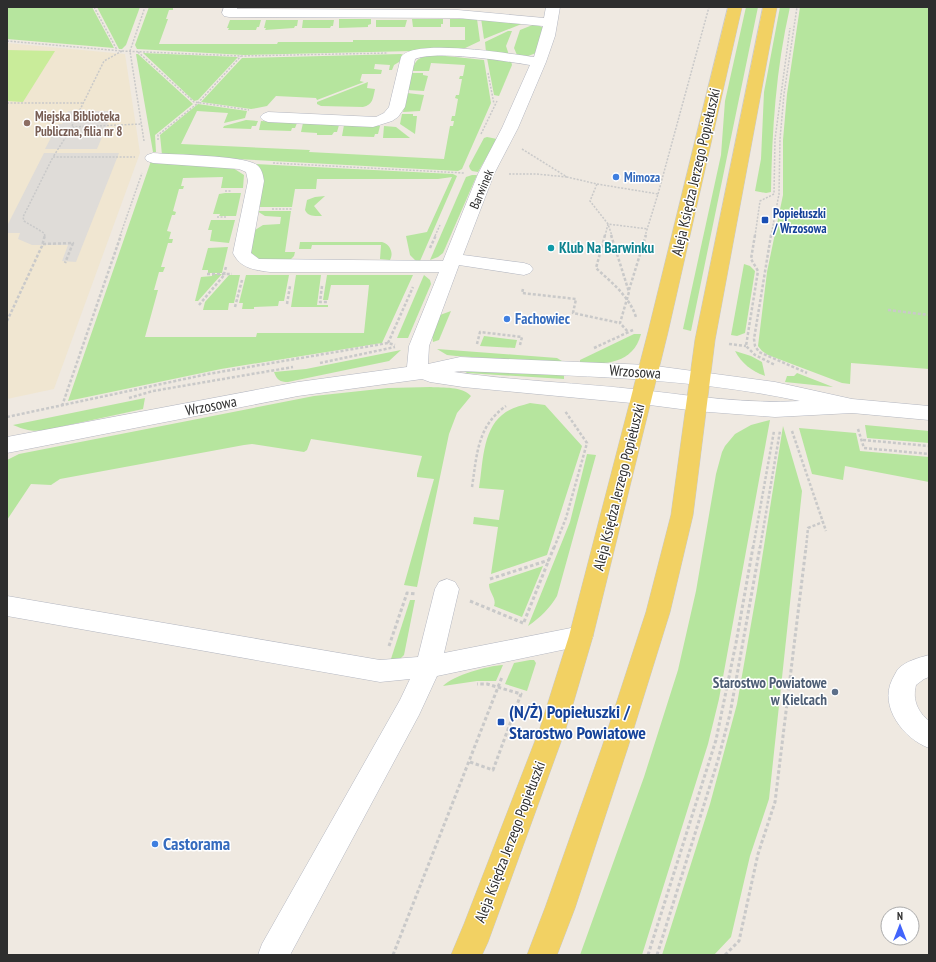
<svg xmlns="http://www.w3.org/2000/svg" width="936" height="962" font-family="'PT Sans Narrow',sans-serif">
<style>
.education{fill:#f0e6d1}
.green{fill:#b6e59e}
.pitch{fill:#c9ec9a}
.plaza{fill:#dfdcd8}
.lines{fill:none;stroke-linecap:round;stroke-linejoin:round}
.minor-casing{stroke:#b4b7c1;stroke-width:1}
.major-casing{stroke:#c9c9c9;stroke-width:1}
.path-far2{stroke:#c9c9c9;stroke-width:1.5;stroke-dasharray:2 1.5;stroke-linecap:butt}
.path-far1{stroke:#c9c9c9;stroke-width:2.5;stroke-dasharray:3 2;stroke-linecap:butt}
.path{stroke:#c9c9c9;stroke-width:3;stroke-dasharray:3.5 2.5;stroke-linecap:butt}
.minor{fill:#fff;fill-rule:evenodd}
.major{fill:#f2d163;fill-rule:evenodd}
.education-dot{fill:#8d6e63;stroke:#fff;stroke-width:1.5}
.shop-dot{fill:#3f7fe0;stroke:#fff;stroke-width:1.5}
.transit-dot{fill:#1a4fb4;stroke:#fff;stroke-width:1.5}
.culture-dot{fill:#0f9aa8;stroke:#fff;stroke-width:1.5}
.service-dot{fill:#5c6f8a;stroke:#fff;stroke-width:1.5}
.labels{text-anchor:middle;stroke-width:3;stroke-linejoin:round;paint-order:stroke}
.far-education-label{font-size:13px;font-weight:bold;fill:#785e54;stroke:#fff;text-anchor:start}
.far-shop-label{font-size:13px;font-weight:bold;fill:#366cbe;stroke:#fff;text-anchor:start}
.far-street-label{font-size:13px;fill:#2e2e2e;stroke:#fff}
.far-transit-label{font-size:13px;font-weight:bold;fill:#164399;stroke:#fff;text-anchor:start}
.street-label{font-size:15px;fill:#2e2e2e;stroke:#fff}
.culture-label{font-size:15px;font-weight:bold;fill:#0d838f;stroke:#fff;text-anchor:start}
.shop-label{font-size:15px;font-weight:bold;fill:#366cbe;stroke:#fff;text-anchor:start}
.service-label{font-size:15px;font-weight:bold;fill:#4e5e75;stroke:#fff;text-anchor:end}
.near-transit-label{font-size:18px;font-weight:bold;fill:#164399;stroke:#fff;text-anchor:start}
.near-shop-label{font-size:18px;font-weight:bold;fill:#366cbe;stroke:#fff;text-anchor:start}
</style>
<rect width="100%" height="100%" fill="#efe9e1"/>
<path class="education" d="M7 43 125 54 140 153 54 389 7 399Z"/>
<g class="green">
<path d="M7 7H92L114 48 7 39Z"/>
<path d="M97 7H140L126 45 122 49H119Z"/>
<path d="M149 7H173V10H169L166 19H168L159 44H277L278 42H353V40H465V27H450V19H477L480 41 461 50 443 48 413 51 244 55 137 49 135 45Z"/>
<path d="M746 7H758L691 331 683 329 721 155 725 101Z"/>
<path d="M780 7H790C776 68 772 130 771 192L766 193 755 191 761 159 764 92Z"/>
<path d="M800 7H929V369L851 363 850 384 842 383 768 355 762 351 758 346 767 272 783 195V140L787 94Z"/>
<path d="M481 18 524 23 484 39Z"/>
<path d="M339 19H371V24L368 25V27L339 28Z"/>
<path d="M412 19H443V24H441V27H413Z"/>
<path d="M230 20H261L259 27H257L256 30H228L229 28H227Z"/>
<path d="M266 20H298L297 26H295L294 28 265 30 266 28H264Z"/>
<path d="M303 20H334L333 26H331L330 28H302Z"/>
<path d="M376 20H407L405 27H376Z"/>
<path d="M535 24 544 28 536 53 528 56 517 55 514 48 520 30Z"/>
<path d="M508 31H512L506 46 509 55 486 52 485 42Z"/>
<path d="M143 53 238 57 198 100 194 101Z"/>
<path d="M136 54H138L193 104 155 135 156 152H153Z"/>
<path d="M401 54 404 55 399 62 394 65 392 70H389L390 65 375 64 374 69 382 70 381 74H362L360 81 364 82 317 100 316 98 276 96 267 106 257 108 251 109 201 102 242 58Z"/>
<path d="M436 55 484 60 491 103 462 169 458 171 162 155 160 135 198 104 247 111 245 118 224 123 228 113 197 111 181 144 310 150 309 152 444 159 450 126H453L454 121H451L452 116H455L458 99 455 98 456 95H459L462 79H459L460 76H463L465 65 431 63 429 71H412C416 57 422 56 436 55Z"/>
<path d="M487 58 511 61 512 65 499 96 494 95Z"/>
<path d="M411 73H423V75L428 76 424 91 407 90Z"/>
<path d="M368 82 367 88 375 89C373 98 373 105 363 107L321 106 317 104V102Z"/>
<path d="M407 93 424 95 420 111 403 112Z"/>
<path d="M402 114H413V116H417L415 134 400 124Z"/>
<path d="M246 120 258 121 256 126H252L251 129 223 128 224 126Z"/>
<path d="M261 121 297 123 295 128H292L291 131 259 130Z"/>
<path d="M303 123 339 125 337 132H334L332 135H317V133L301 132Z"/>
<path d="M344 125 380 126 378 134H375L374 137 342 136Z"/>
<path d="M384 126 396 127 410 138H383Z"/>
<path d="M487 137 497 139 478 172 472 171 470 169 469 166 484 138Z"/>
<path d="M151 161 233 168 244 175 243 188H221L223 177 183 178 181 186H184L183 189H179L173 211 176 212 175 215H172L167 231 171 232 169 239H173L172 243H168L161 267H165L163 272H159L154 290H158L145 337H256L257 333H364L369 285H331L328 300H323L327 275H413L382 343 221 369 68 401Z"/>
<path d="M255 164 453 174 457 176 420 261 417 262 410 255 406 236 427 232 452 177 438 179H317L316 189H295L292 207H256Z"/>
<path d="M472 175H477L443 253 438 257 430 260 466 177Z"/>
<path d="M225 193H241L236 216H219L220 214H213L219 194Z"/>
<path d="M325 196 314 206 322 216C315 216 308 217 305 210L307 200 315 197Z"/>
<path d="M257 211H291L285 252H295L294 256 288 262H263L250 254 255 230 263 225 280 224 281 217 265 216Z"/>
<path d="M211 220H235L229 243 210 241 212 230H208Z"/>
<path d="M300 242H382C390 244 394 253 390 260L380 259 381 245H312L311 249H299Z"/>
<path d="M228 247 222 273H208V270H202L208 248Z"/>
<path d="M744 264 750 266 755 271 745 333 737 336 731 335 732 330Z"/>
<path d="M212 274H222L198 301H195L201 277 212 276Z"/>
<path d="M229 275H240L234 303H229L228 310H203L205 302Z"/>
<path d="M246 275H289L284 301H279L278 306 254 307V309H242L243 303H239Z"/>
<path d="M296 275H321L317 305H328V307H291Z"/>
<path d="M424 275 430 280 431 284 408 338H397Z"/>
<path d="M451 311 439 340 433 342 432 335 440 315Z"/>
<path d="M634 334H641C633 364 606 364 580 364V360Z"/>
<path d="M484 336 517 340 515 348 480 346Z"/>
<path d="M437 349 557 358 565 363 456 356 447 355Z"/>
<path d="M401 350 389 361 288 382C280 382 277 380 274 372L306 369Z"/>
<path d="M735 351 751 356 762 362 765 376C752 371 742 364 735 351Z"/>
<path d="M464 371 564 374V379L467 373Z"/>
<path d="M797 373 833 387 785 382 787 376H794Z"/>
<path d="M431 387C443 388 462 386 471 396L457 413 449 434 417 587 404 585 434 479 417 477V474L422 456 311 439 307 450 304 452 252 444 244 445 60 479 51 485 31 484 7 520V460L19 454 314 396 388 388Z"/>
<path d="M145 398 143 409 46 430C33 432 25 430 13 425Z"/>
<path d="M530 403 545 405 582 446 547 555 491 574 498 527 473 524 474 517 499 520 504 490 479 488C483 465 482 431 502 415 510 408 520 406 530 403Z"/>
<path d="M770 420 719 699 708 744 642 955H580L644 777 678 670 696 591 716 474 722 452 725 446 735 434 751 425Z"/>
<path d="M865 425 929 431V443L867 438Z"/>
<path d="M783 426 802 491 769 799 750 856 731 937 714 955H662L710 804 737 704 757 590Z"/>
<path d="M799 428 856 433 860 451 929 457V482L845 466 843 480 812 474Z"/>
<path d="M587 454 596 455 557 596C549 609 541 617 528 626L570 522Z"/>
<path d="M543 566 522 617 494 606C497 598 489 593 489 584Z"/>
<path d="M410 600H415L404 655 398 661 390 662Z"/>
<path d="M530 660H534L536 663 527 691 505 684 514 663Z"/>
<path d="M503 665 496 681H477L443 686C454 675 487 666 503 665Z"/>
</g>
<path class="pitch" d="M7 50 55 51 23 102 7 101Z"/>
<g class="plaza">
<path d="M68 111H113L97 149H45L58 124H62Z"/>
<path d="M44 153H119L76 262 62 261 68 245H32L18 239 20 233H7V226Z"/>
</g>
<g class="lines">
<defs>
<g id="minor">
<path d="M224 7H238L237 9 458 10 544 18 546 7H560L555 36 546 62 518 128 494 174 463 255 524 263 530 265 533 269 530 273 524 275 459 265 429 346 428 364 460 357 648 365 775 382 852 399 929 406V420L852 413 775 417 696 411 642 404 463 387 430 382 422 379 298 396 7 453V437L298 382 407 367 409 346 439 272H270C254 270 240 268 233 253L248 181 246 172 239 169 153 163 147 161 145 158 147 155 153 153C174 155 243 155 257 165 262 169 263 175 264 181L251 253 259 259 443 261 478 174 502 128 530 65C505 61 437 50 415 59L405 107 398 117 392 121 373 127 268 122 263 120 260 117 263 114 268 112 376 117 384 113 389 107 401 57C414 38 511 54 534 57L543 26 458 18 229 17 224 16 222 13ZM460 371C573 376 688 377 800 401 747 404 694 396 642 390 580 383 516 381 454 372Z"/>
<path d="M447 579 455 582 459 589 444 653 581 626 590 629 593 636 590 643 581 646 437 676 419 715 290 955H258L262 944 400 700 410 679 380 682 7 616V596L380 660 418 657 435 589 439 582Z"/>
<path d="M929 655V677L924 679 916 685C912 700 918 712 929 721V748C904 739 879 707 892 680 894 676 896 672 898 669 906 661 918 658 929 655Z"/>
</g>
<g id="major">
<path d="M728 7H742L668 332 593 636 566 728 488 942 482 955H451L464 924 540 728 569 636 648 332Z"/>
<path d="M763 7H777L715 340 693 515 670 612 628 747 575 908 557 955H527L545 908 602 747 646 612 671 515 695 340Z"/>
</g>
</defs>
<use href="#minor" class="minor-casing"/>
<use href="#major" class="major-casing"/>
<g class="path-far2">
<path d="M94 7 117 50"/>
<path d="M7 41 122 51 241 56 388 53"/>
<path d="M122 51 104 61 69 132 53 157H135"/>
<path d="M138 52 194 102 249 110"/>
<path d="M488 73 494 104"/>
<path d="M7 103H83"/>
<path d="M72 127 142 124"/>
<path d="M481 134 497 101"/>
<path d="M158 140V135L198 103 241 56"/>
<path d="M144 141 130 51 145 7"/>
<path d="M522 149 567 177 597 184 590 201 608 224 612 236"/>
<path d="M273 163 464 173"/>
<path d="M509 174H536L567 177"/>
<path d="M597 184 658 194 645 236"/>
<path d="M225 191H232"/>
<path d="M658 194 709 7"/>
<path d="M272 209H292"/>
<path d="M217 217H227"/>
<path d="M45 236 44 233 24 221 23 217 53 157"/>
<path d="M120 236 142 173"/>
<path d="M435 236 440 225"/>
<path d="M605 236 608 224 648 229"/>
<path d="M755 236 760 201 774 194 775 139 790 28"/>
<path d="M771 236 779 194 780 139 784 94 797 7"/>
</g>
<g class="path-far1">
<path d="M605 235 596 268C612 283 629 296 636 317"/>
<path d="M611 235 629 292 620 323 628 332"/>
<path d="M755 235 751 259 758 271 746 346 755 355 775 365"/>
<path d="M771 235 754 339 755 346 759 352 807 373"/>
<path d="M43 244 73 243 65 263"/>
<path d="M430 248 436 235"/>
<path d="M226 267 224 274H232"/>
<path d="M207 274H224"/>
<path d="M322 286 320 302H328"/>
<path d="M523 289 522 293 576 299 573 313 620 323"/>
<path d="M629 290 646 235"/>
<path d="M287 304 290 286"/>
<path d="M199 305 225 274"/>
<path d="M235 307 242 280"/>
<path d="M888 310 929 315"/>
<path d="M7 321 42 246 45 235"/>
<path d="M388 343 413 287"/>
<path d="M477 344 480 332 522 337 520 345"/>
<path d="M729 344 746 346"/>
<path d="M594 348 633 330"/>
<path d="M320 363 395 347"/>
<path d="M129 398 153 391 293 367"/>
<path d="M62 406 121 235"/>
<path d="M7 417 208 374 388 343 395 345"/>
<path d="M858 429 864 448 929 454"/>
<path d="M792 431 826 531"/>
<path d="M863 440 929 446"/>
<path d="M472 487C477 455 477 426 506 406"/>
<path d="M554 548 566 518 587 443 565 411"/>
<path d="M753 548 774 431"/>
<path d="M760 548 780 431"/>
<path d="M806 548 808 528 823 522"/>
</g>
<g class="path">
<path d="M490 579 549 560"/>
<path d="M470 601 523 623"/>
<path d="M524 622 554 547"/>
<path d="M389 646 407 593 416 594"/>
<path d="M470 762 493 770 521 694 487 684H477"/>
<path d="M393 955 502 677"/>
<path d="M648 955 716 740 736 643 753 547"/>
<path d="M657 955 718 760 730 714 760 547"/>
<path d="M725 955 739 941 758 854 775 802 806 547"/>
</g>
<use href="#minor" class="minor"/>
<use href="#major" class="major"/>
</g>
<circle class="education-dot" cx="27" cy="123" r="4"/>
<g class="shop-dot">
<circle cx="616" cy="177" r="4"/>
<circle cx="507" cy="319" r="4"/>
<circle cx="155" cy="844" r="4"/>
</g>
<g class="transit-dot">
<rect x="761" y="216" width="8" height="8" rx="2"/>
<rect x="497" y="718" width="8" height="8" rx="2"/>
</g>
<circle class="culture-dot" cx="551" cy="248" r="4"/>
<circle class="service-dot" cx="835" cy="692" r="4"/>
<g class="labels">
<g class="far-education-label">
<text x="35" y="121">Miejska Biblioteka<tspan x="35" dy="15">Publiczna, filia nr 8</tspan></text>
</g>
<g class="far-shop-label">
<text x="624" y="182">Mimoza</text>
</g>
<g class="far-street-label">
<text transform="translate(481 189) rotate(-67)" y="5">Barwinek</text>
</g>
<g class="far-transit-label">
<text x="773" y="218">Popiełuszki<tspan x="773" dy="15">/ Wrzosowa</tspan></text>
</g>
<g class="street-label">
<text transform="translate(696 172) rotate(-77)" y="5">Aleja Księdza Jerzego Popiełuszki</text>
<text transform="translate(635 372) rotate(4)" y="5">Wrzosowa</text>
<text transform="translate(211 406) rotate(-11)" y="5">Wrzosowa</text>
<text transform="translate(619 487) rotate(-76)" y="5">Aleja Księdza Jerzego Popiełuszki</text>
<text transform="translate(510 842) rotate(-69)" y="5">Aleja Księdza Jerzego Popiełuszki</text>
</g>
<g class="culture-label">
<text x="559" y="253">Klub Na Barwinku</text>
</g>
<g class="shop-label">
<text x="515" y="324">Fachowiec</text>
</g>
<g class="service-label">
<text x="827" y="688">Starostwo Powiatowe<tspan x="827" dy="17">w Kielcach</tspan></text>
</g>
<g class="near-transit-label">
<text x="509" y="718">(N/Ż) Popiełuszki /<tspan x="509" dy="21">Starostwo Powiatowe</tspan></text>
</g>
<g class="near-shop-label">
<text x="163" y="850">Castorama</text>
</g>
</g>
<rect width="936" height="962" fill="none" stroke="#2e2e2e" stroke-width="16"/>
<g transform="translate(900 926)"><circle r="19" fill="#ffffff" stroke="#ababab"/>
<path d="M0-3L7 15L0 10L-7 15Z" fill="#4264fb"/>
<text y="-6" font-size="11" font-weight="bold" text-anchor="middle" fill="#2e2e2e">N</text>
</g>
</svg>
